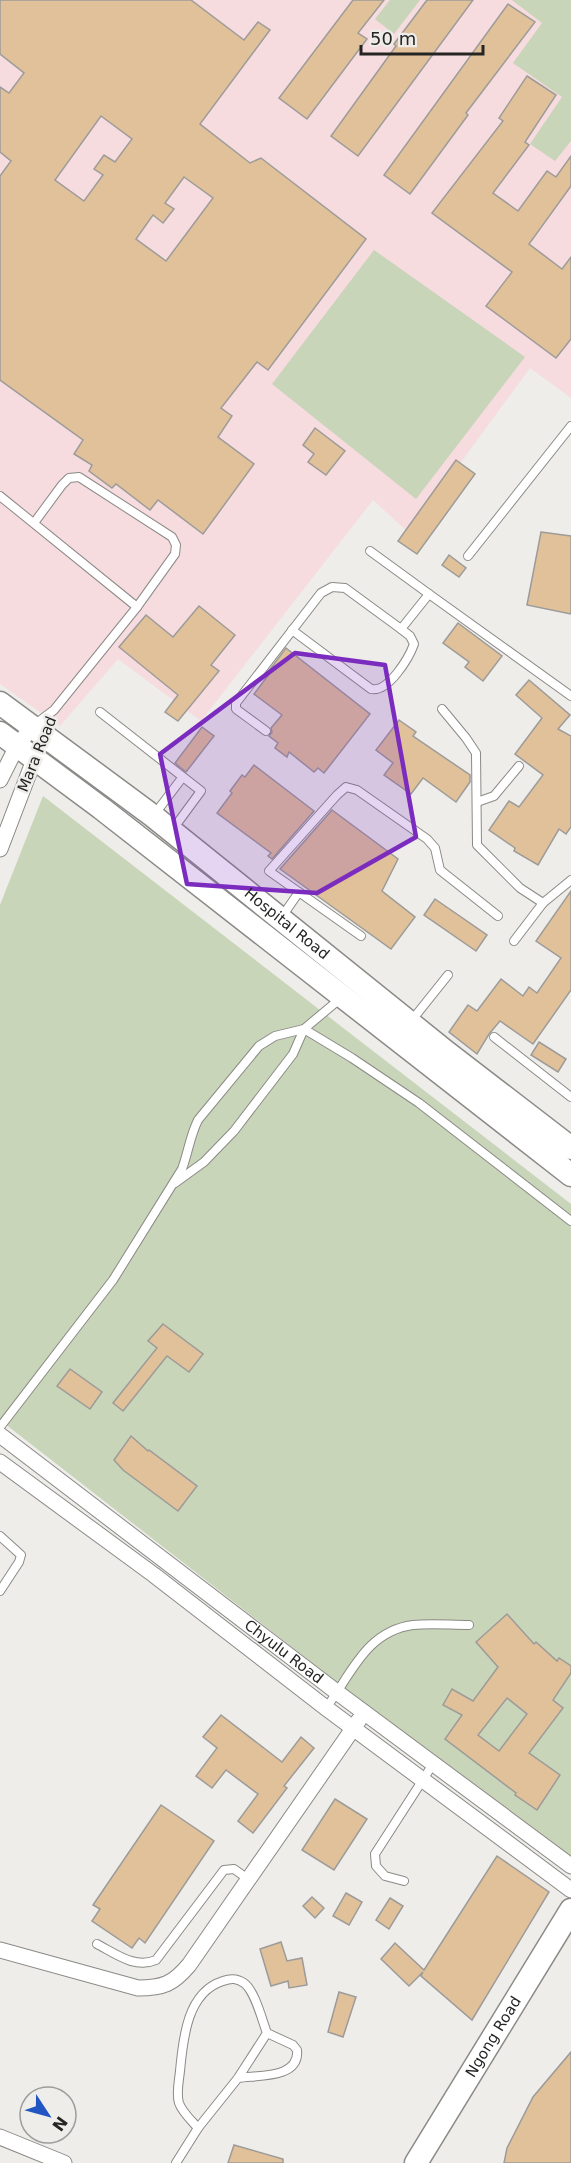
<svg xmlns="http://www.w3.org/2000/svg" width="571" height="2163" font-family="'DejaVu Sans',sans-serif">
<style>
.medical{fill:#f6dbdf}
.green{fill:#c8d5b8}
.building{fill:#e0c199;stroke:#9d9b99;stroke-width:1.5;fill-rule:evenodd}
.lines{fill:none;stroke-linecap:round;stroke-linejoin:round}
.lane-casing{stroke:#8b8a87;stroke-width:10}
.street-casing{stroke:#8b8a87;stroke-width:17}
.secondary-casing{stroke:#8b8a87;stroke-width:25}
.lane{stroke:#fff;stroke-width:8}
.street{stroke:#fff;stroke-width:15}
.secondary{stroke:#fff;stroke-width:22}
.marked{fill:#7b2cbf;fill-opacity:0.2;stroke:#7b2cbf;stroke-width:4.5;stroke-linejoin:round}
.labels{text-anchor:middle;stroke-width:5;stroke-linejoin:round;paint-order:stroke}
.street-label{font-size:15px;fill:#252524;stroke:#eeedea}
</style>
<rect width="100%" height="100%" fill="#eeedea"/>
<path class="medical" d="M0 0H571V398L530 368 409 533 373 500 201 721 118 659 60 726 0 684Z"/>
<g class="green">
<path d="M390 0H420L394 34 375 19Z"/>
<path d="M512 0H571V141L555 161 530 144 562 97 513 63 542 23Z"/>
<path d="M374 250 525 357 416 499 272 384Z"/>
<path d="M43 796 571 1204V1857L563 1858 0 1420V905Z"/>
</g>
<g class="building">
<path d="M0 0H191L244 40 258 22 270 30 200 124 250 163 261 158 366 239 268 370 257 362 221 408 232 416 218 437 254 464 203 534 158 500 150 510 116 484 112 488 89 471 92 465 74 454 83 440 0 380V176L11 161 0 152V87L9 93 24 73 0 54ZM101 116 132 139 115 162 104 155 94 169 103 175 84 201 55 180ZM184 177 213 198 166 261 136 239 153 215 163 223 174 209 165 203Z"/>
<path d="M353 0H384L358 33 367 39 307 119 279 98Z"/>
<path d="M427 0H473L358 156 331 136 396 46 394 44Z"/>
<path d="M508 4 535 22 466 113 468 115 410 194 384 175Z"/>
<path d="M527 76 556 95 525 142 529 145 493 193 518 211 547 171 556 177 571 156V186L529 244 562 269 571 257V339L556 358 486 306 512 272 432 213 503 121 499 118Z"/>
<path d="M315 428 345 451 326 475 308 462 314 454 303 445Z"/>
<path d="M456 460 475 474 417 554 398 541Z"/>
<path d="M541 532 571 536V614L527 605Z"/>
<path d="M449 555 466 568 459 577 442 565Z"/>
<path d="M199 606 235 635 211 665 219 671 178 721 165 712 178 695 119 647 146 615 173 637Z"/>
<path d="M458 623 502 656 483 681 465 667 469 662 443 643Z"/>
<path d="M286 648 370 714 324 773 318 768 314 772 289 752 287 757 275 748 278 743 269 736 272 732 271 728 282 715 254 694 270 673 268 672Z"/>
<path d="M529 680 570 715 558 729 571 736V827L566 834 559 829 538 865 514 851 515 848 489 830 509 801 519 807 543 775 515 754 542 718 516 695Z"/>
<path d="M399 720 416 732 413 736 470 775V782L456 802 423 778 411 794 384 775 393 763 376 750Z"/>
<path d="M202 727 214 736 186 772 175 763Z"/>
<path d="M254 765 314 811 272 859 268 856 271 853 217 813 232 793 230 791 242 775 245 777Z"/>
<path d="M332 810 398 859 382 891 415 917 391 949 280 869Z"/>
<path d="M571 891V990L533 1044 500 1021 489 1034 477 1054 449 1032 468 1005 477 1011 501 979 523 996 529 987 537 993 561 958 536 941Z"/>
<path d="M435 899 487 935 476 951 424 915Z"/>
<path d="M539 1042 566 1059 558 1072 531 1055Z"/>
<path d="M163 1324 203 1354 189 1372 167 1356 123 1411 113 1403 157 1348 148 1341Z"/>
<path d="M70 1369 102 1392 90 1409 57 1386Z"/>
<path d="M131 1436 148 1451 149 1450 197 1486 178 1511 123 1470 114 1460Z"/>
<path d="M507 1614 534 1644 536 1642 557 1661 559 1658 571 1666V1673L553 1700 563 1708 529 1753 560 1775 537 1810 515 1795 516 1793 445 1739 462 1715 443 1705 452 1689 473 1701 498 1667 476 1642ZM507 1698 527 1714 499 1751 478 1735Z"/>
<path d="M221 1715 282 1762 301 1737 314 1748 284 1786 287 1788 253 1833 238 1821 258 1794 226 1770 212 1788 196 1776 217 1748 203 1737Z"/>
<path d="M335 1799 367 1819 334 1870 302 1850Z"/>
<path d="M161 1805 214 1841 145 1943 139 1938 132 1948 92 1921 100 1909 93 1905Z"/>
<path d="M497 1856 549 1892 472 2020 421 1976 423 1972 409 1986 381 1959 395 1943 424 1970Z"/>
<path d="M346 1893 362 1902 349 1925 333 1916Z"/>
<path d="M312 1897 324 1908 315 1918 303 1906Z"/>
<path d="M390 1898 403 1906 389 1929 376 1920Z"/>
<path d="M281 1942 287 1961 302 1958 307 1985 289 1988 288 1981 271 1986 260 1949Z"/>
<path d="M339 1992 356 1997 343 2037 328 2032Z"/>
<path d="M571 2052V2163H504L507 2148 533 2097Z"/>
<path d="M234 2145 283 2159V2163H228Z"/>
</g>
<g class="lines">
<defs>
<g id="lane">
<path d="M0 496 137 607 175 554 176 545 172 537 79 477 69 478 62 485 34 523"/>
<path d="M370 551 429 594"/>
<path d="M468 556 571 426"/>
<path d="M292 630 371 689C388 693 409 658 414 644L410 636 401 629"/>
<path d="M442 709 466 738 476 753 477 845 520 888 543 903 571 880"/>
<path d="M100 712 201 791 173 829"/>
<path d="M34 725 54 710 137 607"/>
<path d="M266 731 236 709V703L321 593 332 587 345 588 401 629 429 594 571 696"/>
<path d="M477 802 494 796 519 766"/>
<path d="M154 815 182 778"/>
<path d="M281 918 299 892"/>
<path d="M361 936 269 871 337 795 346 787 357 790 427 839 435 848 440 870 498 916"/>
<path d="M514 941 543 903"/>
<path d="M412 1020 448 975"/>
<path d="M494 1037 571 1097"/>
<path d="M175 1183 204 1162 234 1131 293 1054 304 1029 341 998"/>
<path d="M0 1427 113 1280 182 1169C188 1153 190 1136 198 1120L259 1046 275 1036 304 1029 352 1058 419 1103 571 1221"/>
<path d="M0 1536 21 1555 19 1562 0 1591"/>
<path d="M326 1708C351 1675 366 1631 413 1625 431 1623 450 1625 469 1625"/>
<path d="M404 1881 385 1876 376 1866 375 1854 433 1764"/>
<path d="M97 1944C116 1954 135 1969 156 1960L224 1870 234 1869 248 1879"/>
<path d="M238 2078C257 2075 300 2079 297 2050L293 2045 267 2033C262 2020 255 1991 244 1983 237 1978 231 1978 223 1981 187 1992 183 2039 180 2071 179 2081 176 2093 179 2103 182 2112 192 2121 198 2128L238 2078 267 2033"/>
<path d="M176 2163 198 2128"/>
</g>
<g id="street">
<path d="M0 780 17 746 33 726"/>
<path d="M0 849 37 752"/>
<path id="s1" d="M0 1435 338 1693 571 1866"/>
<path d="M0 1462 154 1575 326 1708 571 1890"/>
<path d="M0 1950 138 1988C163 1988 173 1984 189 1965L359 1720"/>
<path d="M0 2137 64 2163"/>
</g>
<g id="secondary">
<path id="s2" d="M0 703 153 816 445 1051 571 1148"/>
<path d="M0 733 101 808 571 1175"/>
<path id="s3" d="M416 2163 571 1910"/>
</g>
</defs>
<use href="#lane" class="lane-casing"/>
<use href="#street" class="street-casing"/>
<use href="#secondary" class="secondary-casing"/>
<use href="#lane" class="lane"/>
<use href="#street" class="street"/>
<use href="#secondary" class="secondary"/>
</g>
<path class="marked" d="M295 653 385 665 416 837 317 893 187 884 160 754Z"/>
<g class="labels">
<g class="street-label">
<text transform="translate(37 754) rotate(-68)" y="5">Mara Road</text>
<text dy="5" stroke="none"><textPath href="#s2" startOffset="362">Hospital Road</textPath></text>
<text dy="5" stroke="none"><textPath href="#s1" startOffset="357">Chyulu Road</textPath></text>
<text dy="5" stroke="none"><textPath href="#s3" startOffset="148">Ngong Road</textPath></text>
</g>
</g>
<g transform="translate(48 2115) rotate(126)"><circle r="28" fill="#eeedea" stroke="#9e9d9b" stroke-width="1.5"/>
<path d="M0-4.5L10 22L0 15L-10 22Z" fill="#2055c2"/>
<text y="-9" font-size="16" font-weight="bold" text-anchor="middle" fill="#252524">N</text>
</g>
<path d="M361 45v9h122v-9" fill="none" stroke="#252524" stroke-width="3"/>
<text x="370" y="45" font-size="18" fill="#252524" stroke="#eeedea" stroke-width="4.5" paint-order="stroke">50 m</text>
</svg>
